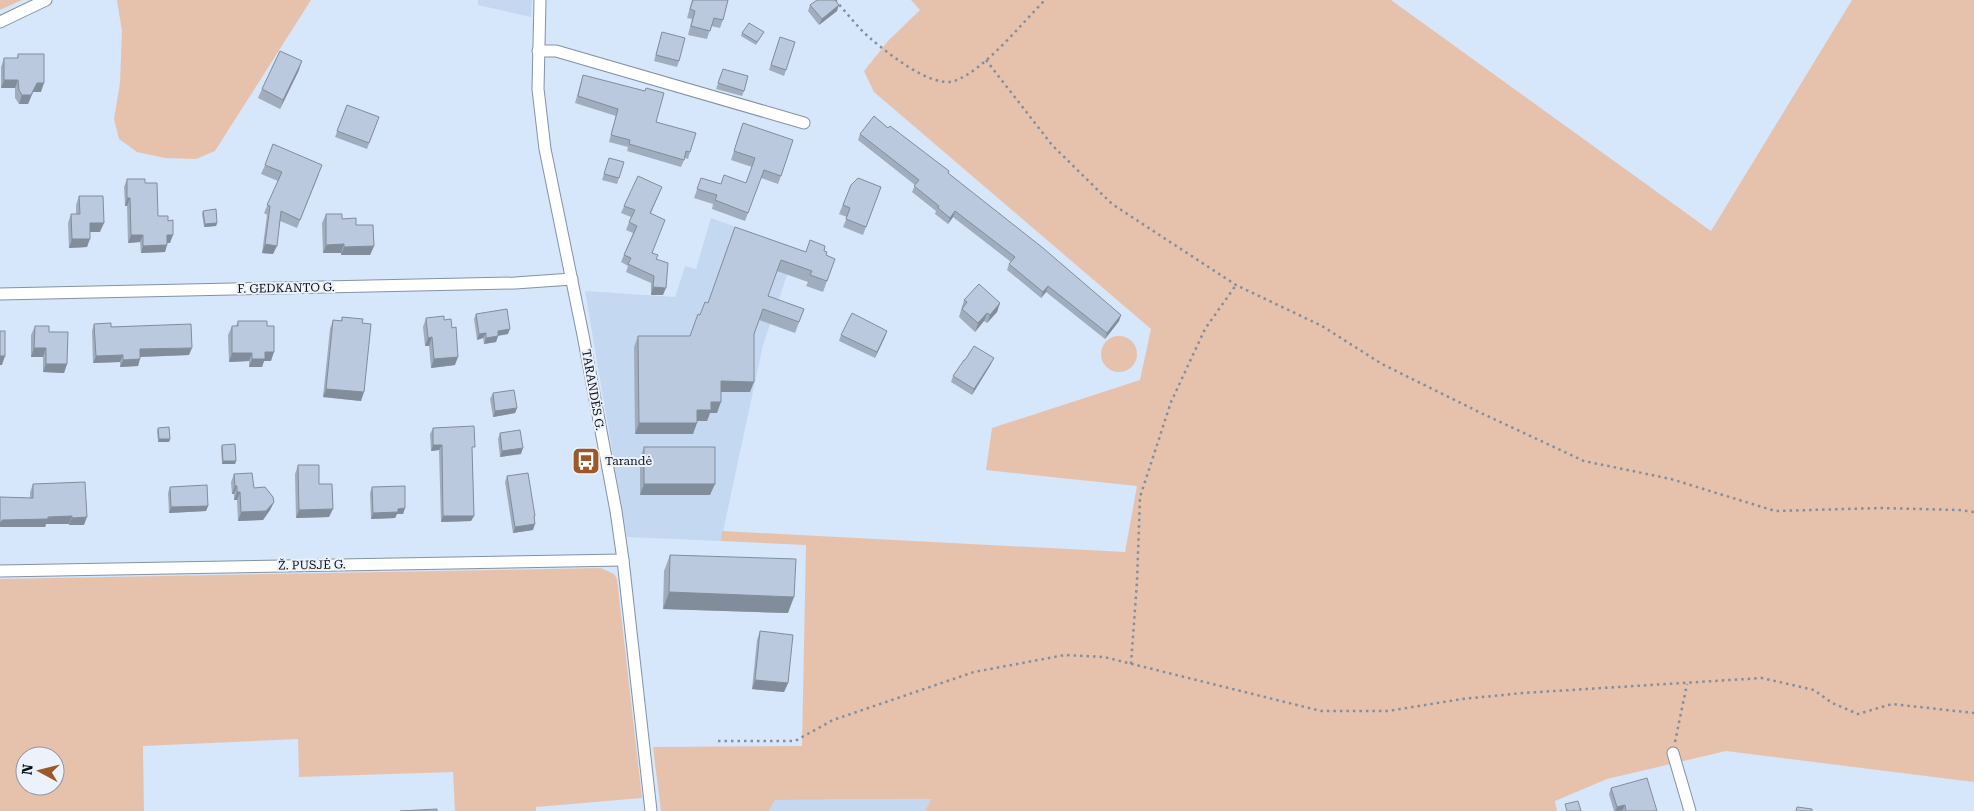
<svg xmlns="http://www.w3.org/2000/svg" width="1974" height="811" font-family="'Roboto Serif',serif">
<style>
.built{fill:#c4d8f2}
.green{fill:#e6c2ac;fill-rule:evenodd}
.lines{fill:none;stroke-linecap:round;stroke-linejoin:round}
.minor-casing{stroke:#8392a5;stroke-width:13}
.path{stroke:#838f9e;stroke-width:2.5;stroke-dasharray:2.5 4;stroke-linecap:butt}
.minor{stroke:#fff;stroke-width:11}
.wall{fill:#a0adbe}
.shaded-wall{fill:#828d9b}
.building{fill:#bac9dd;stroke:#828d9b}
.labels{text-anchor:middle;stroke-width:4;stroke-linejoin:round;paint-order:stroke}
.street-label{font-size:12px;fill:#090e15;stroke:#ecf2fb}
.poi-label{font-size:12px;fill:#090e15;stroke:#ecf2fb;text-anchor:start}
</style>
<rect width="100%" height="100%" fill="#d6e6fb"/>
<g class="built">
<path d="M478 0H532L531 17 478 5Z"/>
<path d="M711 218 796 249 763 345 721 541 627 537 585 291 675 297 685 266 696 269Z"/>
<path d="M931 799 925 811H769L775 800Z"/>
</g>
<g class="green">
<path d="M0 0H22L0 10Z"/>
<path d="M117 0H311L215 151 196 159 165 158 137 152 119 139 114 119 120 83 122 31Z"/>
<path d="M911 0H1391L1711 231 1852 0H1974V782L1726 751 1607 779 1555 801 1557 811H925L931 799 775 800 769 811H661L653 747 802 746 806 545 721 541 722 531 1125 552 1137 486 986 470 992 428 1140 380 1151 329 874 92 864 71 888 41 920 10Z"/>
<circle cx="1119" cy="354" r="18"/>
<path d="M601 568 614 574 617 579 642 798 536 807V811H455L453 772 299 777 298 739 143 746 144 811H0V579ZM25 756H55V786H25Z"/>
</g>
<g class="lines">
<defs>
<g id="minor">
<path d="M540 0 538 89 545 149 583 335 616 511 623 560 651 811"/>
<path d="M0 22 46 0"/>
<path d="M538 51H556L804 123"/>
<path d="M0 294 515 283 572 279"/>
<path d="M0 571 623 560"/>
<path d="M1673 753 1690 811"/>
</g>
</defs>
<use href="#minor" class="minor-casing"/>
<g class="path">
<path d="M835 0C847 13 858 28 871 39 889 54 931 88 954 81 984 71 1022 23 1045 0"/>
<path d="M986 60 1052 145 1112 204 1236 285 1322 326 1382 364 1483 414 1584 461 1671 479 1775 511 1881 508 1959 510 1974 512"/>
<path d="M1131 664 1137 582 1140 497 1171 402 1205 329 1236 285"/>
<path d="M718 741H795L833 720 974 672 1065 655 1104 657 1321 711H1388L1462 699 1523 693 1762 678 1814 690 1832 703 1858 714 1892 704 1974 713"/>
<path d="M1675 742 1687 684"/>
</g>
<use href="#minor" class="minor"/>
</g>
<g class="wall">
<path d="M692 0H728L723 20 720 28 711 26 707 39 688 35 692 19 687 18Z"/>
<path d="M810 5 837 11 819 25 808 11Z"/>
<path d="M662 32 679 61 677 67 654 61Z"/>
<path d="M764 32 756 45 741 36 742 33Z"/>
<path d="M780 37 786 70 784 76 769 70Z"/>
<path d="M18 54 41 92H33L28 104H19L15 98V88H1V67L4 58H17Z"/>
<path d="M723 69 744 91 742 96 716 89Z"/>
<path d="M299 70 280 109 258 98 262 89Z"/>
<path d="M583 75 656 122 690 152 688 159 685 158 681 167 627 151 628 147 609 142 616 116 575 103Z"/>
<path d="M347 105 379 117 367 149 335 137Z"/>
<path d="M743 123 781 176 778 184 761 178 745 221 712 209 713 204 694 198 701 178 721 184 746 183 752 167 731 160Z"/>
<path d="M888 128 949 171 948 173 1121 315 1119 321 1105 339 1046 292 1041 298 1029 288 1007 270 1009 264 1011 262 953 217 948 224 935 214 936 211 912 192 915 185 858 140 860 134Z"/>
<path d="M609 158 619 178 617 184 602 180Z"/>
<path d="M265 165 319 174 297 228 280 221 273 254 262 253 267 215 264 213 278 181 261 174Z"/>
<path d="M127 179 145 183 158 216 170 243H167L165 252 141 253 140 242 128 243 127 206H125L124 187Z"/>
<path d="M851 185 881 187 863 235 843 227 847 217 839 214Z"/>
<path d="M662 187 651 213 653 253 657 259 663 295H651V283L626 272 628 266 621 262 633 233 626 230 631 217 621 213 624 206Z"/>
<path d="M79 196 100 232H90L87 247 69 248 68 223 71 214H76V205Z"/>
<path d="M203 211 217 223 216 226 204 227 202 214Z"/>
<path d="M326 214 342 219 356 225 374 246 370 255H341V253H323L322 223Z"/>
<path d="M735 227 806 252 824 251 826 255 835 259 823 292 806 286 808 282 777 271 768 296 804 309 795 333 759 320 754 334 750 392H721L717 413H710L707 421H697L693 434H635L634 347 638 336H690L700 315 708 303Z"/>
<path d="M964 300 1000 303 997 312 987 323 984 321 975 332 959 317Z"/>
<path d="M476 314 508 334 498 336 496 342 484 344 483 338 477 340 474 319Z"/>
<path d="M342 317 362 323 361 401 323 397 330 329 333 320 341 321Z"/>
<path d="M426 318 444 320 452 328 455 365 431 368 429 346H425L423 327Z"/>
<path d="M238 321 267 326 271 361H264L262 367H249V361L229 362 228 335 232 326H236Z"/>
<path d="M94 324 111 327 189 355 140 357 138 366 120 367V362L93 363 92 331Z"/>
<path d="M35 326 49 332 67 364 64 373 43 372V357H31V335Z"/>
<path d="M887 331 875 358 839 341 841 335Z"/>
<path d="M965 360 991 364 972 395 951 382 953 376Z"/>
<path d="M493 393 517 408 515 413 493 417 490 399Z"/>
<path d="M158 428 170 439 169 442H158L157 431Z"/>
<path d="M433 428 473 452H472L474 516 471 521 441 522 439 450 431 451 430 434Z"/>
<path d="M500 433 521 454 500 457 498 439Z"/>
<path d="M222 445 236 461 235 464H222L221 448Z"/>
<path d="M644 447 710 495H640V458Z"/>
<path d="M298 465 319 484 329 517 296 518 295 474Z"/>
<path d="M234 474 274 502 270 510 263 520 238 521 237 500H234V494H232L231 482Z"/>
<path d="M507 476 534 519 533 530 513 533 505 482Z"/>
<path d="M33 484 84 525H69V524H46L45 527H0V497L30 498V492Z"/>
<path d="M170 487 208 506 206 511 169 513 168 493Z"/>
<path d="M372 487 405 508 403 514H397L395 518 371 519 370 493Z"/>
<path d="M670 555 788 613 663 609 664 571Z"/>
<path d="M760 631 788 683 784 692 752 689 757 640Z"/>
<path d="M1611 788 1657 811H1614L1609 794Z"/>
</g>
<g class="shaded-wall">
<path d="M839 5 837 11 819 25 822 19Z"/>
<path d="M302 61 299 70 280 109 283 100Z"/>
<path d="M4 80H18L15 88H1Z"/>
<path d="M37 83H44L41 92H33L28 104H19L22 95Z"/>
<path d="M127 198H130L127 206H125Z"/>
<path d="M955 211 953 217 948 224 950 218Z"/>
<path d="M90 223H104L100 232H87Z"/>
<path d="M217 223 216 226 204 227 205 224Z"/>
<path d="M131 235H143L140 242 128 243Z"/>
<path d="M167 235H173L170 243H164Z"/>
<path d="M72 239H90L87 247 69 248Z"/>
<path d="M265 244 277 246 273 254 262 253Z"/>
<path d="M344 244 341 253H323L326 245Z"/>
<path d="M167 245 165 252 141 253 143 246Z"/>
<path d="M374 246 370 255H341L344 247Z"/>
<path d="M1048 286 1046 292 1041 298 1043 292Z"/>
<path d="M653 287 666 288 663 295H651Z"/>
<path d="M1000 303 997 312 987 323 990 315Z"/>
<path d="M987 313 984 321 975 332 978 323Z"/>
<path d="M1121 315 1119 321 1105 339 1107 333Z"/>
<path d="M510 329 508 334 495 336 498 331Z"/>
<path d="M887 331 885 337 875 358 877 352Z"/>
<path d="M486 333 483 338 477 340 479 334Z"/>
<path d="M498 336 496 342 484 344 486 338Z"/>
<path d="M432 337 429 346H425L428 338Z"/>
<path d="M34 348H46L43 357H31Z"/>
<path d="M192 348 189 355 137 357 140 349Z"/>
<path d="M265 352H274L271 361H264L262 367H249L252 359Z"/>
<path d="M232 353H252L249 361 229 362Z"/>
<path d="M123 355 120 362 93 363 96 356Z"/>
<path d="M0 356H5L2 365H0Z"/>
<path d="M458 357 455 365 431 368 434 359Z"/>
<path d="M994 358 991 364 972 395 974 389Z"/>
<path d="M140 359 138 366 120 367 123 360Z"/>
<path d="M46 364H67L64 373 43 372Z"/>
<path d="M721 381 754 382 750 392H717Z"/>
<path d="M326 389 364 392 361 401 323 397Z"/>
<path d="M711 402H721L717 413H710L707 421H693L697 410Z"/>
<path d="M517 408 515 413 493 417 495 411Z"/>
<path d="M639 423H697L693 434H635Z"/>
<path d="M159 439H170L169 442H158Z"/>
<path d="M433 445H442L439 450 431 451Z"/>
<path d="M523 448 521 454 500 457 502 451Z"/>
<path d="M223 461H236L235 464H222Z"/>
<path d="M644 484H715L710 495H640Z"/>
<path d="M235 486H237L234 494H232Z"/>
<path d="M237 492H240L237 500H234Z"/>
<path d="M274 502 270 510 263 520 238 521 241 512Z"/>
<path d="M208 506 206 511 169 513 171 507Z"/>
<path d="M405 508 403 514H397L395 518 371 519 373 513 398 509Z"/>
<path d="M333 509 329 517 296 518 299 510Z"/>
<path d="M72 516 69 524H46L45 527H0V528V522L2 520Z"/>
<path d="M443 516H474L471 521 441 522Z"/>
<path d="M87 517 84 525H69L72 518Z"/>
<path d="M535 524 533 530 513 533 515 527Z"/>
<path d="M669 592 794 597 788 613 663 609Z"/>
<path d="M755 680 788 683 784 692 752 689Z"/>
<path d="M1625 805 1622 811H1615L1617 807Z"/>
</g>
<g class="building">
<path d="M693 0H728L723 20 714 18 710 31 691 26 695 11 690 9Z"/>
<path d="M817 0H835L839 5 822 19 810 5Z"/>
<path d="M749 23 764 32 757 42 742 33Z"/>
<path d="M662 32 685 38 679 61 656 55Z"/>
<path d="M780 37 795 42 786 70 771 65Z"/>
<path d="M280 51 302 61 283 100 262 89Z"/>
<path d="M18 54H44V83H37L31 95H22L19 90 18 80H4V58H18Z"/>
<path d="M723 69 748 76 744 91 718 83Z"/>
<path d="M583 75 645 91 646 88 664 93 656 122 696 133 690 152 686 151 684 160 629 144 630 140 611 135 618 109 578 96Z"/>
<path d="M347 105 379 117 369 143 337 131Z"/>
<path d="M874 116 888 128 890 126 949 171 948 173 1043 248 1121 315 1107 333 1048 286 1043 292 1009 264 1015 257 955 211 950 218 938 208 939 206 914 186 919 180 860 134Z"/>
<path d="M743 123 793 140 781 176 764 170 748 213 715 200 717 195 697 189 701 178 721 184 724 175 746 183 755 158 734 151Z"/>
<path d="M273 144 322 165 300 220 281 211 277 246 265 244 270 206 267 205 282 172 265 165Z"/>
<path d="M609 158 624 162 619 178 604 174Z"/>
<path d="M638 176 662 187 650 213 665 220 652 253 658 255 656 259 668 263 666 288 653 287 654 276 628 264 631 258 624 255 637 226 629 222 635 210 624 206Z"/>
<path d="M858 178 881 187 866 227 846 219 850 208 843 205 851 185Z"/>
<path d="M127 179H145V183H157L158 216H168V221L173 220V235H167V245L143 246V235H131L130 198H127Z"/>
<path d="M79 196H103L104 223H90V239H72L71 214H80Z"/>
<path d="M216 209 217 223 205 224 203 211Z"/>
<path d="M326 214H342V219L356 218V225H373L374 246 344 247V244L326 245Z"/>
<path d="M735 227 806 252 810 240 825 246 824 251 827 252 826 255 835 259 827 281 810 275 812 271 781 260 768 296 804 309 799 322 763 309 754 334V382L721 381V402H711V410H697V423H639L638 336H690L698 314 700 315 705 302 708 303Z"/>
<path d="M979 284 1000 303 990 315 987 313 978 323 962 309 967 302 964 300Z"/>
<path d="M507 309 510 329 498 331V336L486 338V333L479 334 476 314Z"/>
<path d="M852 313 887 331 877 352 841 335Z"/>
<path d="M444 316V320L451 319 452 328 456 327 458 357 434 359 432 337 428 338 426 318Z"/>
<path d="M342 317 363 319 362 323 371 324 364 392 326 389 333 320 342 321Z"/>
<path d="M238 321H267V326H274V352H265V359H252V353H232V326H238Z"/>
<path d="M111 323V327L191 324 192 348 140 349V359L123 360V355L96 356 94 324Z"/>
<path d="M35 326H49V332H68L67 364H46V348H34Z"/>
<rect x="0" y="331" width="5" height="25"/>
<path d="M974 346 994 358 974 389 953 376 964 360H965Z"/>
<path d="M514 390 517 408 495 411 493 393Z"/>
<path d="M474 426 475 447H472L474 516H443L442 445H433V428Z"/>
<path d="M169 427 170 439H159L158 428Z"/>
<path d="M520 430 523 448 502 451 500 433Z"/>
<path d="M235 444 236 461H223L222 445Z"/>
<rect x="644" y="447" width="71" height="37"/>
<path d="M298 465H319V484H332L333 509 299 510Z"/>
<path d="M252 473 254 488 265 487 273 497 274 502 266 511 241 512 240 492H237V486H235L234 474Z"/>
<path d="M528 473 535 516H534L535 524 515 527 507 476Z"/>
<path d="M85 482 87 517 72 518V516L48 517V519L2 520V522H0V497L33 498V484Z"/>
<path d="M207 485 208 506 171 507 170 487Z"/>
<path d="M405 486V508L398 509V512L373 513 372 487Z"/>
<path d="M670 555 796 559 794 597 669 592Z"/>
<path d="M760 631 793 635 788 683 755 680Z"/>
<path d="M1647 778 1657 811H1626L1625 805 1617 807 1611 788Z"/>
<path d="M1578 801 1581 811H1567L1565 804Z"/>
<path d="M1797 807 1812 809V811H1796Z"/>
<path d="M437 809V811H400Z"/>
</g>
<defs>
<symbol id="bus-square" viewBox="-11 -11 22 22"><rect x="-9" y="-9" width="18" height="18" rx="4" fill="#9c5829" stroke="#ecf2fb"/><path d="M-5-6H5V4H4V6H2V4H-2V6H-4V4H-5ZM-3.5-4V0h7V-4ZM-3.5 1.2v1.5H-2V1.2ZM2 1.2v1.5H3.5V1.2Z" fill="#fff"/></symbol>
</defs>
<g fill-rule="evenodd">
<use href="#bus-square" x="570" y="445" width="32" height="32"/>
</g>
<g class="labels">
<g class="street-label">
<text transform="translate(286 288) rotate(-1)" y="4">F. GEDKANTO G.</text>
<text transform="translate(593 390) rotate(80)" y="4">TARANDĖS G.</text>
<text transform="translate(312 565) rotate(-1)" y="4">Ž. PUSJĖ G.</text>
</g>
<g class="poi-label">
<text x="605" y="465">Tarandė</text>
</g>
</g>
<g transform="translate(40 771) rotate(277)"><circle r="24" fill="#ecf2fb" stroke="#91979f"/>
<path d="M0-4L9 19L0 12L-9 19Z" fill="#9c5829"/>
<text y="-8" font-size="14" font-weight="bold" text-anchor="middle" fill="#090e15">N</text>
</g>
</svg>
